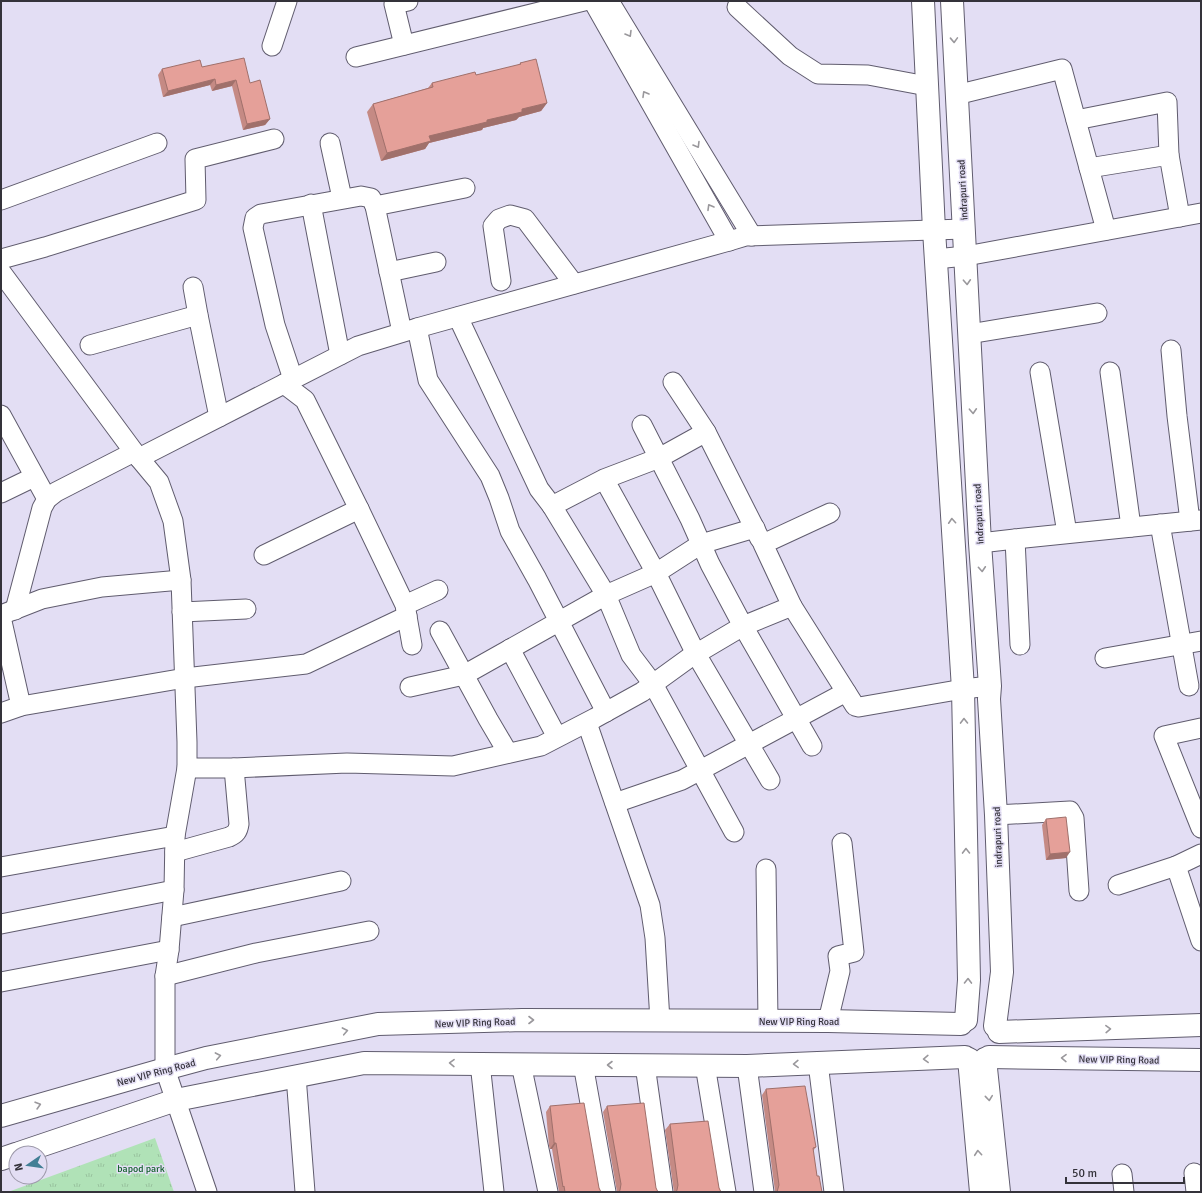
<svg xmlns="http://www.w3.org/2000/svg" width="1202" height="1193" font-family="Signika,sans-serif">
<style>
.park{fill:url(#park-tufts)}
.lines{fill:none;stroke-linecap:round;stroke-linejoin:round}
.minor-casing{stroke:#605c6e;stroke-width:21}
.major-casing{stroke:#605c6e;stroke-width:24}
.minor{stroke:#fff;stroke-width:19}
.major{stroke:#fff;stroke-width:22}
.wall{fill:#c58a84}
.shaded-wall{fill:#a0706b}
.building{fill:#e5a099;stroke:#a0706b}
.oneway{stroke:#9a989c}
.labels{text-anchor:middle;stroke-width:3;stroke-linejoin:round;paint-order:stroke}
.street-label{font-size:10px;fill:#34323a;stroke:#e3def4}
.park-label{font-size:10px;fill:#12612b;stroke:#e3def4}
</style>
<defs>
<pattern id="park-tufts" width="24" height="20" patternUnits="userSpaceOnUse"><rect width="24" height="20" fill="#b0e2b7"/><path d="M3 7l-1-3M5 7V3M7 7l1-3M15 17l-1-3M17 17v-4M19 17l1-3" fill="none" stroke="#98c29e"/></pattern>
</defs>
<rect width="100%" height="100%" fill="#e3def4"/>
<path class="park" d="M155 1138 174 1192H8Z"/>
<g class="lines">
<defs>
<g id="minor">
<path d="M593 1 729 241"/>
<path d="M609 1 752 236"/>
<path d="M737 7 790 56 818 74 868 75 927 86"/>
<path d="M404 45 394 4 408 1"/>
<path d="M272 46 287 1"/>
<path d="M356 57 584 1"/>
<path d="M956 95 1062 69 1106 230"/>
<path d="M1076 120 1167 102 1169 155"/>
<path d="M330 143 342 198"/>
<path d="M1089 168 1169 155 1180 217"/>
<path d="M1 200 157 143"/>
<path d="M311 204 340 355"/>
<path d="M1 259 45 247 196 200 195 159 274 139"/>
<path d="M935 259 966 256 1201 213"/>
<path d="M1 272 134 452 159 482 173 521 181 580 187 742V768L175 836 174 890 169 950 165 976V1069L207 1192"/>
<path d="M389 272 436 262"/>
<path d="M501 281 493 226 499 219 510 215 525 219 574 284"/>
<path d="M193 287 198 315 219 417"/>
<path d="M458 317 539 489 552 506"/>
<path d="M417 328 428 380 490 476 499 498 510 531 537 579 606 712"/>
<path d="M402 332 375 206 465 188"/>
<path d="M969 334 1097 313"/>
<path d="M90 345 198 315"/>
<path d="M1171 350 1177 416 1190 521"/>
<path d="M1040 372 1067 533"/>
<path d="M1110 372 1131 527"/>
<path d="M293 379 275 325 253 228 255 218 261 214 361 196 371 198 375 206"/>
<path d="M673 382 706 432 760 539"/>
<path d="M284 384 305 400 359 509 405 605 412 645"/>
<path d="M1 415 47 499"/>
<path d="M642 425 690 519 710 564 743 626 812 746"/>
<path d="M139 458 358 346 417 328 729 241 746 236 964 229"/>
<path d="M604 479 656 573 606 595 552 506 604 479 659 458 706 432"/>
<path d="M1 493 34 477"/>
<path d="M1160 524 1189 686"/>
<path d="M755 528 701 544 656 573 696 654 770 780"/>
<path d="M1015 539 1020 645"/>
<path d="M980 543 1015 539 1201 520"/>
<path d="M264 555 359 509"/>
<path d="M405 605 438 590"/>
<path d="M792 606 855 706 859 707 963 689 990 686"/>
<path d="M15 610 42 508 47 499 56 492 134 452"/>
<path d="M182 612 246 609"/>
<path d="M1 615 42 599 102 587 181 580"/>
<path d="M1 617 21 706 1 713"/>
<path d="M440 631 488 719 508 753"/>
<path d="M510 649 557 737"/>
<path d="M1105 658 1201 641"/>
<path d="M410 687 464 675 606 595 631 655 653 684 734 832"/>
<path d="M21 706 185 678 306 664 407 616"/>
<path d="M587 723 650 905 655 938 660 1021"/>
<path d="M1201 728 1164 736 1201 828"/>
<path d="M187 768H234L347 763 453 766 541 746 595 718 642 692 689 658 743 626 792 606 763 544 830 513"/>
<path d="M615 803 682 780 846 692"/>
<path d="M996 815 1070 811 1074 818 1079 891"/>
<path d="M175 852 229 837C236 834 238 831 239 824L234 768"/>
<path d="M1201 854 1176 866 1201 941"/>
<path d="M1 867 175 836"/>
<path d="M766 869 768 1021"/>
<path d="M1118 885 1176 866"/>
<path d="M172 917 341 881"/>
<path d="M1 924 174 890"/>
<path d="M165 976 256 953 369 931"/>
<path d="M1 982 169 950"/>
<path d="M828 1021 840 971 838 956 854 952 842 843"/>
<path d="M480 1063 494 1192"/>
<path d="M818 1063 834 1192"/>
<path d="M521 1064 548 1192"/>
<path d="M583 1064 606 1192"/>
<path d="M645 1065 663 1192"/>
<path d="M705 1065 726 1192"/>
<path d="M747 1066 764 1192"/>
<path d="M296 1076 305 1192"/>
<path d="M1194 1173 1196 1192"/>
<path d="M1122 1174 1124 1192"/>
</g>
<g id="major">
<path d="M923 1 934 230 963 689 969 980 966 1020"/>
<path d="M952 1 980 543 990 686 989 699 996 815 1002 972 995 1026"/>
<path d="M999 1032 1201 1025"/>
<path d="M989 1057 1201 1060"/>
<path d="M969 1059 981 1192"/>
<path d="M985 1059 999 1192"/>
<path d="M1 1116 165 1069 206 1058 378 1024 522 1020 828 1021 961 1024"/>
<path d="M19 1153 176 1100 364 1063 747 1066 965 1057"/>
<path d="M1 1159 16 1154"/>
</g>
</defs>
<use href="#minor" class="minor-casing"/>
<use href="#major" class="major-casing"/>
<use href="#minor" class="minor"/>
<use href="#major" class="major"/>
</g>
<g class="wall">
<path d="M520 63 547 103 541 111 519 117 516 120 483 128 482 130 429 143 425 149 381 161 367 112 373 104 428 88 432 83 476 75 519 65Z"/>
<path d="M202 67 250 83 270 119 265 125 243 130 232 86 212 91 210 85 163 97 158 75 162 69Z"/>
<path d="M1046 819 1066 858 1046 860 1042 825Z"/>
<path d="M766 1089 816 1147 813 1151 817 1176 822 1192H775V1191L762 1095Z"/>
<path d="M550 1106 599 1188 601 1192H559L552 1149H550L549 1146 546 1112Z"/>
<path d="M607 1106 656 1188 658 1192H617L603 1112Z"/>
<path d="M670 1124 719 1188 721 1192H674L665 1130Z"/>
</g>
<g class="shaded-wall">
<path d="M215 79 210 85 163 97 168 91Z"/>
<path d="M236 80 232 86 212 91 216 85Z"/>
<path d="M547 103 541 111 519 117 516 120 483 128 482 130 429 143 425 149 381 161 387 153 429 136 487 120 522 109Z"/>
<path d="M270 119 265 125 243 130 247 124Z"/>
<path d="M1070 852 1066 858 1046 860 1050 854Z"/>
<path d="M554 1143H556L552 1149H550Z"/>
</g>
<g class="building">
<path d="M244 58 250 83 260 80 270 119 247 124 236 80 216 85 215 79 168 91 162 69 200 60 202 67Z"/>
<path d="M536 59 547 103 522 109V112L487 120V122L429 136 431 141 387 153 373 104 433 87 432 83 475 72 476 75 521 64 520 63Z"/>
<path d="M1066 817 1070 852 1050 854 1046 819Z"/>
<path d="M805 1086 816 1147 813 1148 817 1176H819L822 1192H777L779 1185 766 1089Z"/>
<path d="M584 1103 599 1188 601 1192H565L564 1186 563 1187 556 1143H554V1140L550 1106Z"/>
<path d="M644 1103 656 1188 658 1192H619L620 1190 621 1184 607 1106Z"/>
<path d="M708 1121 719 1188 721 1192H676L677 1190 678 1185 670 1124Z"/>
</g>
<defs><path id="oneway-chevron" d="M-2-3.5L2.5 0L-2 3.5" fill="none" stroke-width="1.6" stroke-linecap="round" stroke-linejoin="round"/></defs>
<g class="oneway">
<use href="#oneway-chevron" transform="translate(629 34) rotate(59)"/>
<use href="#oneway-chevron" transform="translate(954 40) rotate(88)"/>
<use href="#oneway-chevron" transform="translate(645 94) rotate(-120)"/>
<use href="#oneway-chevron" transform="translate(697 145) rotate(59)"/>
<use href="#oneway-chevron" transform="translate(710 207) rotate(-120)"/>
<use href="#oneway-chevron" transform="translate(967 282) rotate(87)"/>
<use href="#oneway-chevron" transform="translate(973 411) rotate(87)"/>
<use href="#oneway-chevron" transform="translate(952 521) rotate(-94)"/>
<use href="#oneway-chevron" transform="translate(982 569) rotate(86)"/>
<use href="#oneway-chevron" transform="translate(964 721) rotate(-91)"/>
<use href="#oneway-chevron" transform="translate(966 851) rotate(-91)"/>
<use href="#oneway-chevron" transform="translate(968 981) rotate(-89)"/>
<use href="#oneway-chevron" transform="translate(531 1020)"/>
<use href="#oneway-chevron" transform="translate(1108 1029) rotate(-2)"/>
<use href="#oneway-chevron" transform="translate(345 1031) rotate(-11)"/>
<use href="#oneway-chevron" transform="translate(218 1056) rotate(-11)"/>
<use href="#oneway-chevron" transform="translate(1064 1058) rotate(-179)"/>
<use href="#oneway-chevron" transform="translate(926 1059) rotate(178)"/>
<use href="#oneway-chevron" transform="translate(452 1063) rotate(-179)"/>
<use href="#oneway-chevron" transform="translate(796 1064) rotate(178)"/>
<use href="#oneway-chevron" transform="translate(610 1065) rotate(-180)"/>
<use href="#oneway-chevron" transform="translate(989 1098) rotate(84)"/>
<use href="#oneway-chevron" transform="translate(38 1105) rotate(-16)"/>
<use href="#oneway-chevron" transform="translate(978 1153) rotate(-95)"/>
</g>
<g class="labels">
<g class="street-label">
<text transform="translate(962 190) rotate(-93)" y="4">indrapuri road</text>
<text transform="translate(978 514) rotate(-93)" y="4">indrapuri road</text>
<text transform="translate(997 837) rotate(-92)" y="4">indrapuri road</text>
<text x="799" y="1025">New VIP Ring Road</text>
<text transform="translate(475 1022) rotate(-2)" y="4">New VIP Ring Road</text>
<text transform="translate(1119 1059) rotate(1)" y="4">New VIP Ring Road</text>
<text transform="translate(156 1072) rotate(-15)" y="4">New VIP Ring Road</text>
</g>
<g class="park-label">
<text x="141" y="1172">bapod park</text>
</g>
</g>
<rect width="1202" height="1193" fill="none" stroke="#34323a" stroke-width="4"/>
<g transform="translate(28 1165) rotate(257)"><circle r="19" fill="#e3def4" stroke="#9d99aa"/>
<path d="M0-3L7 15L0 10L-7 15Z" fill="#427f95"/>
<text y="-6" font-size="11" font-weight="bold" text-anchor="middle" fill="#34323a">N</text>
</g>
<path d="M1066 1177v6h118v-6" fill="none" stroke="#34323a" stroke-width="2"/>
<text x="1072" y="1177" font-size="12" fill="#34323a" stroke="#e3def4" stroke-width="3" paint-order="stroke">50 m</text>
</svg>
